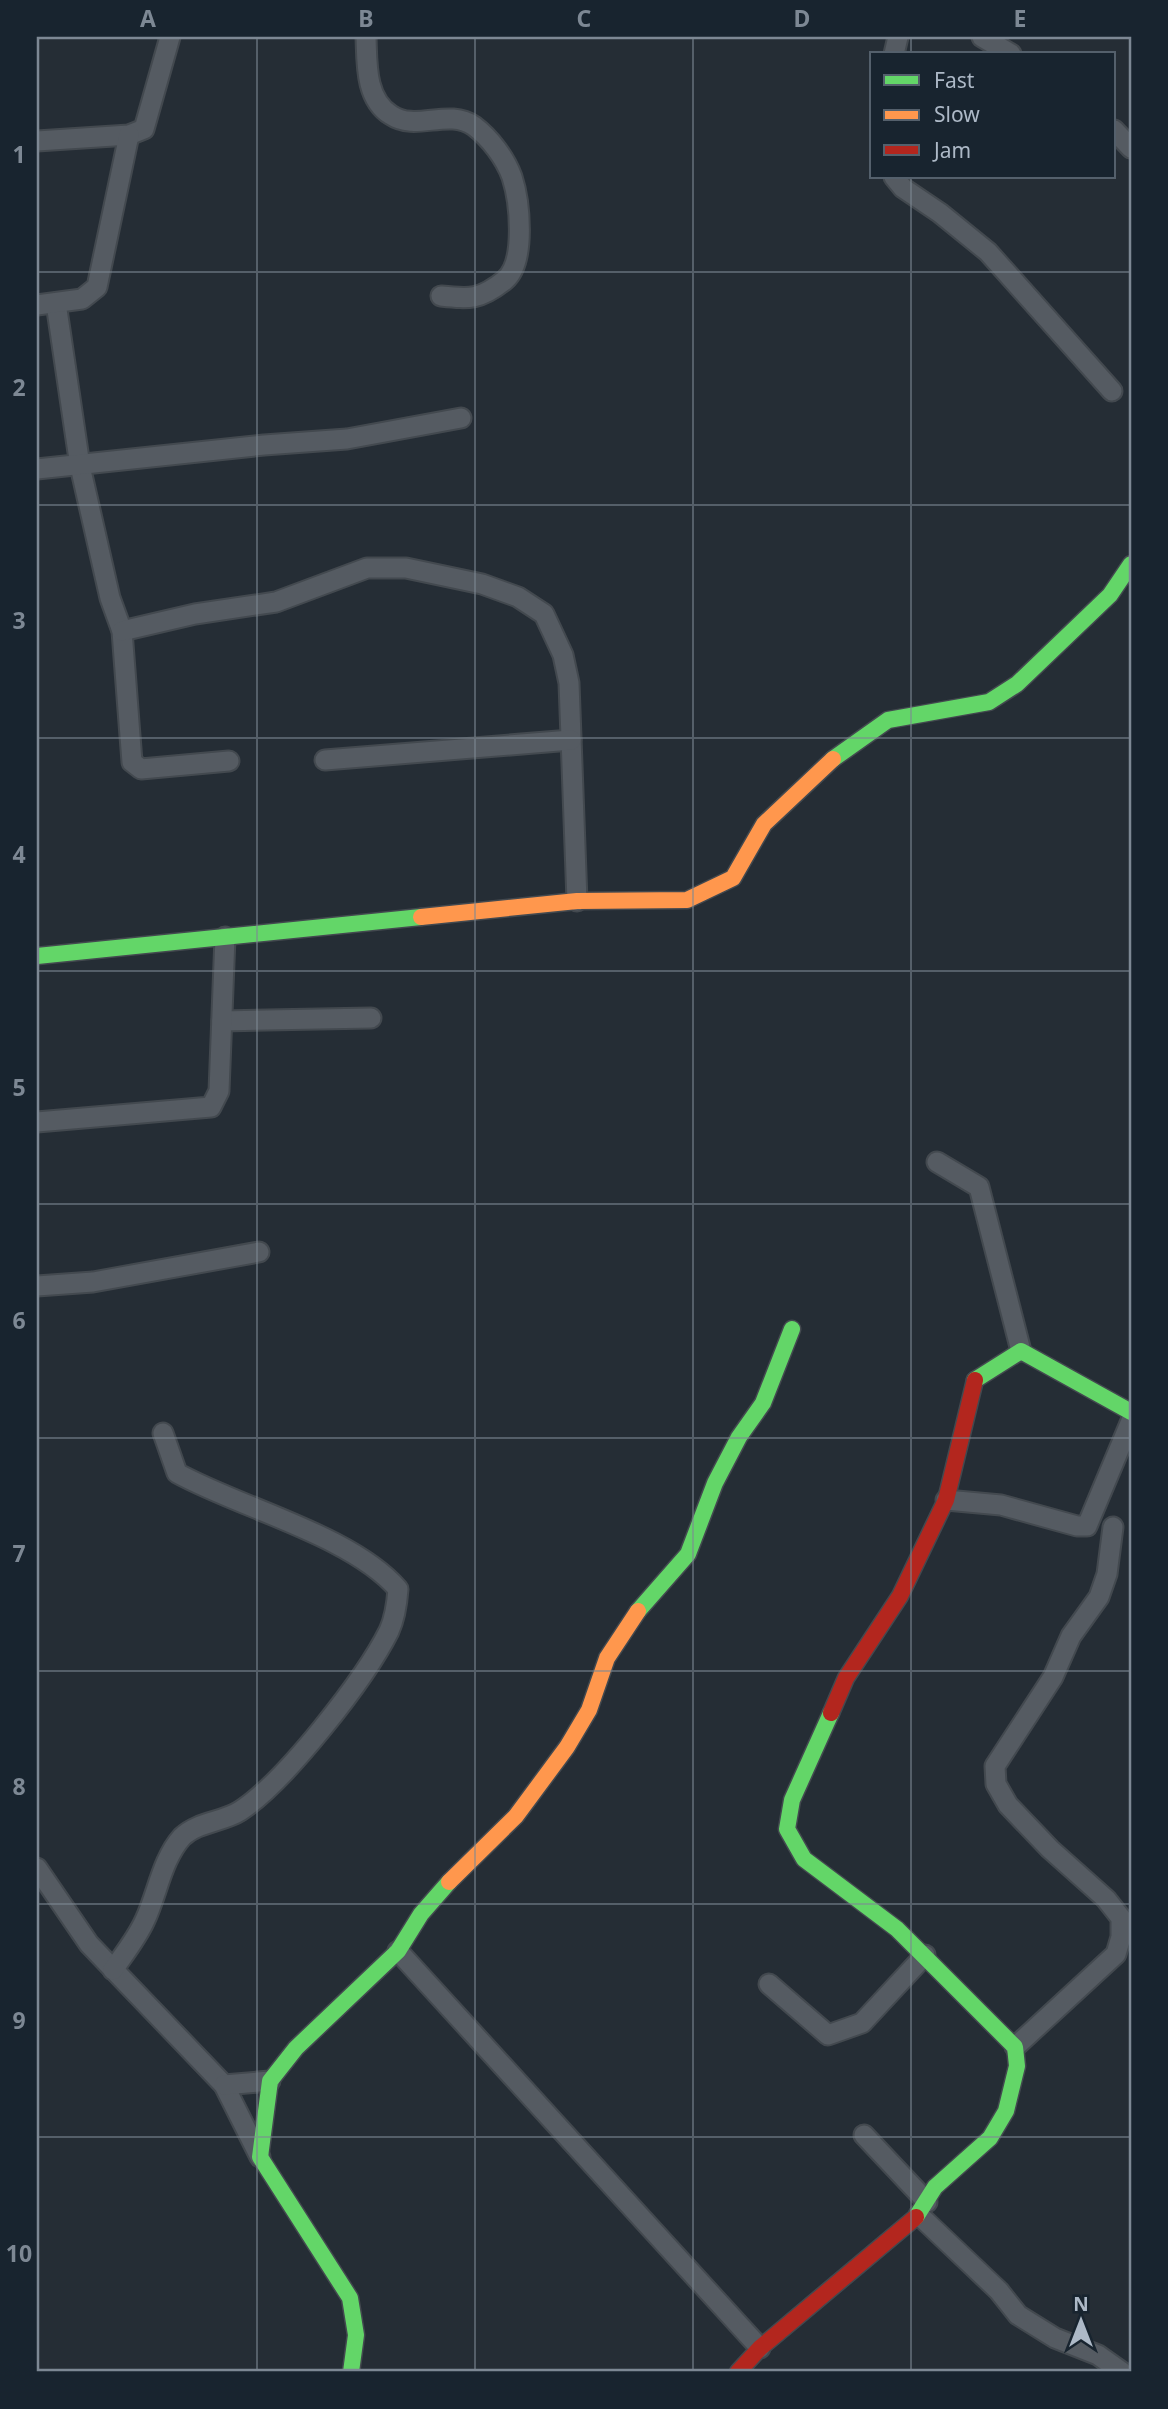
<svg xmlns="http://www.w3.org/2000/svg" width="1168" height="2409" font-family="'Noto Sans',sans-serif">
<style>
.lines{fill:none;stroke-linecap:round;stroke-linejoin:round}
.street-casing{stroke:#43494f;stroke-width:23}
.fast-casing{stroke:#43494f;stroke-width:19}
.slow-casing{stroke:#43494f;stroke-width:19}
.jam-casing{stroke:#43494f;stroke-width:19}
.street{stroke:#555b62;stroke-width:19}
.fast{stroke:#63d668;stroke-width:16}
.slow{stroke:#ff974d;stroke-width:16}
.jam{stroke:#b3261e;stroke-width:16}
.grid{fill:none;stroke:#7d8894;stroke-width:2;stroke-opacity:0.55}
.neatline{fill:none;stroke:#7d8894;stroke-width:2.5}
.grid-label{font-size:23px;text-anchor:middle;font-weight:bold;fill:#7d8894}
</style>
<rect width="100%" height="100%" fill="#252d35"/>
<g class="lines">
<defs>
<g id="street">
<path d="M366 37C367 63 365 99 391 115 416 132 448 108 474 126 490 138 505 158 512 177 520 202 526 262 505 280 480 300 470 299 441 296"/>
<path d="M982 37 1011 54"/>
<path d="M894 54 898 37"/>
<path d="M1114 130 1131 148"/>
<path d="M37 141 129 135 144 129 170 37"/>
<path d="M894 177 903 188 940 213 988 252 1112 391"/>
<path d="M56 303 80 466 110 598 122 631 132 762 141 769 229 761"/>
<path d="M37 305 82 299 97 287 129 135"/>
<path d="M37 469 264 445 347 439 461 418"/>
<path d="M122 631 195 614 276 602 367 568H406L482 584 518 597 544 614 563 655 569 683 577 901"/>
<path d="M325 760 571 740"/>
<path d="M222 1021 371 1018"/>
<path d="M37 1122 211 1107 219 1091 225 937"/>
<path d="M937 1162 979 1187 1021 1351"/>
<path d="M37 1286 93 1282 259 1252"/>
<path d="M946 1500 1001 1505 1077 1526H1087L1131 1421"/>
<path d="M37 1868 89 1944 224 2085 260 2157"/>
<path d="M398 1951 760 2348"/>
<path d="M113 1970C124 1954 137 1938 145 1920 157 1895 162 1859 182 1837 197 1822 223 1822 240 1811 285 1782 365 1679 389 1631 395 1618 397 1603 398 1589 351 1535 240 1508 177 1473L163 1433"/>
<path d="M769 1984 828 2035 862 2023 925 1955"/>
<path d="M1015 2047 1116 1954 1121 1937V1918L1106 1899 1050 1849 1008 1805 996 1784 995 1766 1053 1677 1071 1636 1099 1597 1107 1574 1113 1527"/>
<path d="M224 2085 270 2081"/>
<path d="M864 2135 927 2202"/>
<path d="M919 2215 999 2291 1018 2315 1055 2338 1098 2355 1122 2372"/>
</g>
<g id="fast">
<path d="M833 759 888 720 989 702 1017 684 1110 595 1131 564"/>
<path d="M37 956 421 917"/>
<path d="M975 1380 1021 1351 1131 1412"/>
<path d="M638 1611 688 1554 715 1483 739 1437 763 1403 792 1329"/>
<path d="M831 1713 792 1800 787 1829 804 1859 897 1929 1015 2047 1017 2066 1006 2111 990 2138 935 2187 916 2217"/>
<path d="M351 2372 356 2335 350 2298 260 2157 270 2081 296 2048 398 1951 421 1914 449 1882"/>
</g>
<g id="slow">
<path d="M421 917 577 901 687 900 733 878 764 824 833 759"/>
<path d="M449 1882 516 1816 567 1747 589 1710 607 1658 638 1611"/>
</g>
<g id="jam">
<path d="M831 1713 846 1678 900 1596 946 1500 975 1380"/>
<path d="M738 2372 760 2348 916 2217"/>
</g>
</defs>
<use href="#street" class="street-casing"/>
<use href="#fast" class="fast-casing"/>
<use href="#slow" class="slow-casing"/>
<use href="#jam" class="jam-casing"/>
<use href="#street" class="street"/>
<use href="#fast" class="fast"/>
<use href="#slow" class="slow"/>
<use href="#jam" class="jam"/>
</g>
<path class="grid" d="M257 37V2372M475 37V2372M693 37V2372M911 37V54M911 177V2372M37 272H1131M37 505H1131M37 738H1131M37 971H1131M37 1204H1131M37 1438H1131M37 1671H1131M37 1904H1131M37 2137H1131"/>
<rect width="1168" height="2409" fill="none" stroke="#18242f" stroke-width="77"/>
<rect x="870" y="52" width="245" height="126" fill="#18242f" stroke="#54606c" stroke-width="2"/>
<rect x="884" y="75" width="35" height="10" fill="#63d668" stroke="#54606c" stroke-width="2"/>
<text x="934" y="88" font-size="21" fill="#adb9c7">Fast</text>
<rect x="884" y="110" width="35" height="10" fill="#ff974d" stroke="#54606c" stroke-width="2"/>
<text x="934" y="122" font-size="21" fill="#adb9c7">Slow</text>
<rect x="884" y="145" width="35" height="10" fill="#b3261e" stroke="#54606c" stroke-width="2"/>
<text x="934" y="158" font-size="21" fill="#adb9c7">Jam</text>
<g transform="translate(1081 2321)" stroke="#18242f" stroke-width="5" paint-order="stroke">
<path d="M0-5L12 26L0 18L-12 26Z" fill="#adb9c7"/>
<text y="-10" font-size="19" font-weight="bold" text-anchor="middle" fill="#adb9c7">N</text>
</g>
<rect x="38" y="38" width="1092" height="2332" class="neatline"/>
<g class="grid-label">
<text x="148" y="27">A</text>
<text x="366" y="27">B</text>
<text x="584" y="27">C</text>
<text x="802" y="27">D</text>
<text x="1020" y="27">E</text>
<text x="19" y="163">1</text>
<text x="19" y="396">2</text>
<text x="19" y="629">3</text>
<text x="19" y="863">4</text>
<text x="19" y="1096">5</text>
<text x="19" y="1329">6</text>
<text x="19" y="1562">7</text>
<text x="19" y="1795">8</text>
<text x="19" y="2029">9</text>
<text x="19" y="2262">10</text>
</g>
</svg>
